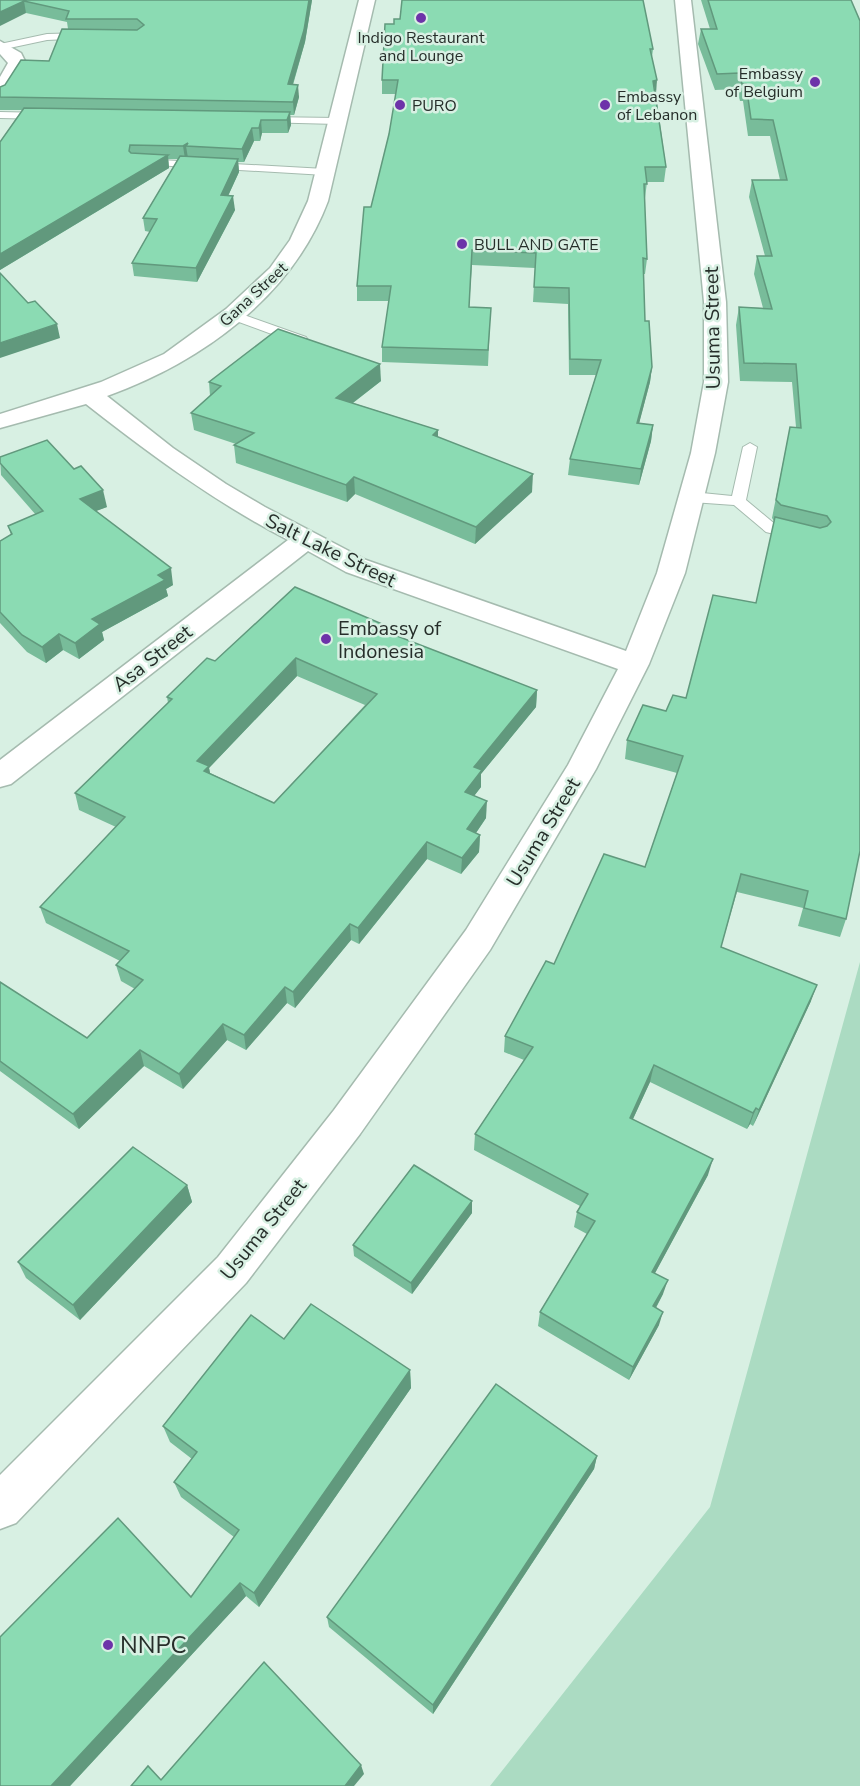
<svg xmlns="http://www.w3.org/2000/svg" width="860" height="1786" font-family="'Nunito Sans',sans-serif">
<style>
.green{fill:#abdbc2}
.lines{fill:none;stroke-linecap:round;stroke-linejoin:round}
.service-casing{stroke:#a5bbaf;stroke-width:2}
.minor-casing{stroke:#a5bbaf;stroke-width:3}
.service{fill:#fff;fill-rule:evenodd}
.minor{fill:#fff;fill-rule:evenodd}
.wall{fill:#78bc9a;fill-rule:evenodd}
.shaded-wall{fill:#61997d}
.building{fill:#8bdbb3;stroke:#61997d;stroke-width:1.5;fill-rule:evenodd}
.poi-dot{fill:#6d33a9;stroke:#d8f0e3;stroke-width:2}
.labels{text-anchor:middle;stroke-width:5;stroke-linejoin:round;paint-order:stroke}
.far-poi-label{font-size:16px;fill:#262e2a;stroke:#d8f0e3;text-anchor:start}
.far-street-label{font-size:16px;fill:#262e2a;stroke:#d8f0e3}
.street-label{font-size:20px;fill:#262e2a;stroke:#d8f0e3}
.poi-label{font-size:20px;fill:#262e2a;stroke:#d8f0e3;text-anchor:start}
.near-poi-label{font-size:24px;fill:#262e2a;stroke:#d8f0e3;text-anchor:start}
</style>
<rect width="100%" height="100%" fill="#d8f0e3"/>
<path class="green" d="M860 962V1786H490L710 1507Z"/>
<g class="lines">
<defs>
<g id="service">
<path d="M85 33 90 36 89 38 47 40 0 50V44L47 34Z"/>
<path d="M0 112 45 113 50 116 45 119 0 118Z"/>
<path d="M264 117 337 118 342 121 337 124 260 122 259 120Z"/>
<path d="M142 159 325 169 331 172 325 175 138 164V160Z"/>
<path d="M233 311 306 337 308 340 301 344 296 343 228 318 226 315Z"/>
<path d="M750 443 757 447 746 500 776 525 803 532 806 535 803 538 798 540 766 532 734 505 692 502 684 497 692 492 732 496 743 447Z"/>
</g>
<g id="minor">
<path d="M359 0H375L328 201C292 297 201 362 107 396L173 448 226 484 265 507 366 560 626 651 657 573 691 453 704 382V302L675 0H691L726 302 728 382 715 453 685 573 649 664 596 769 490 950 360 1134 246 1283 16 1523 0 1529V1475L218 1257 334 1110 466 930 568 765 618 669 346 572 308 551 11 784 0 787V760L288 540C215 502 151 455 86 404L0 428V414L101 382 164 354 226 309 270 268 290 240 308 201Z"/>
<path d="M0 41 21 53 26 63 6 97 0 98V77L8 63 0 54Z"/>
</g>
</defs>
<use href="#service" class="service-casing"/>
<use href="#minor" class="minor-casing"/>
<use href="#service" class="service"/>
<use href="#minor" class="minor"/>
</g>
<g class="wall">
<path d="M0 0H312L305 42 293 85 299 97 294 115H290L291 125 288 133H262L260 141H254L244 162H238L239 172 228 196 235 210 197 282 134 276 132 263 150 232 145 231 143 218 178 159H168L169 168 0 270V142L22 110H0V97L5 85 49 61 68 29 67 22 26 13Z"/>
<path d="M701 0H851L846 919 840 937 798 926 803 908 737 892 721 947 811 1001 753 1126 750 1124 747 1129 650 1082 633 1119 708 1175 655 1273 663 1294 656 1308 659 1325 629 1380 538 1326 540 1312 587 1234 574 1227 577 1212 580 1206 474 1150 475 1134 524 1060 504 1052 505 1036 554 964 645 867 677 773 625 759 627 740 666 711 686 698 756 603 774 521 772 518 790 427H796L792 382 740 381 736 325 739 307 763 308 754 274 757 256H765L749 197 752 180H780L770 136H748L743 101H740L737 89 715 90 698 44 701 29H710Z"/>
<path d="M400 19 653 49 652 57 656 94 666 167 664 182H647L645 198H644L647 259 645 274H643L645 321 652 367 650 382 639 423 653 425 651 441 639 485 568 475 570 459 596 375H569L568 304 533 302 535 268 472 265 469 307 490 323 488 366 382 362V347L389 301H357V286L371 207 389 134 396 94H382V80L394 24Z"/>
<path d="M381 381 353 403 438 430V437L532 492 475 544 355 494 347 502 236 463 234 445 236 444 194 430 191 413 210 396 209 382Z"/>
<path d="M0 457 107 507 95 511 173 585 166 589 168 596 102 632 104 640 79 659 63 650 46 663 27 652 0 623V541L11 535 8 526 36 515 1 475Z"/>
<path d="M401 632V638L537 690 536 707 481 774V787L474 796 486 818 476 833 480 835 479 852 461 874 427 859 359 944 351 940 295 1008 287 1003 246 1050 227 1040 183 1089 144 1066 79 1129 0 1071V982L87 1038 135 989 121 981 116 965 120 961 46 923 40 907 116 827 79 810 75 793 168 703 167 697 215 661ZM297 676 365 705 274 803 210 773 209 768Z"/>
<path d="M187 1185 192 1202 80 1320 26 1278 18 1262Z"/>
<path d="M472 1201V1213L412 1294 354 1256 353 1245Z"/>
<path d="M284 1339 410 1370 411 1388 259 1607 246 1596 70 1786H0L191 1597 234 1537 181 1497 174 1482 192 1459 170 1442 163 1426Z"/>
<path d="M597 1456 594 1469 433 1714 329 1627 327 1617Z"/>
</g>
<g class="shaded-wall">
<path d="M309 0H312L305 42 289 97 288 84Z"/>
<path d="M24 1 26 13 0 26V12Z"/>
<path d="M657 80 656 94 653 81Z"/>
<path d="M298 85 299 97 294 115 293 102Z"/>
<path d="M290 112 291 125 288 133 287 120Z"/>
<path d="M261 120 262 133 260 141 259 128Z"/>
<path d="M252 128 254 141 244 162 242 149Z"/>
<path d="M188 143 186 146 188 158 185 159 183 146Z"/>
<path d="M168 155 169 168 0 270V254Z"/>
<path d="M238 159 239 172 222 209 221 195Z"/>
<path d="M233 196 235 210 197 282 196 268Z"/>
<path d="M57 324 60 338 0 358V343Z"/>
<path d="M380 364 381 381 337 415 336 398Z"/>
<path d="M652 367 650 382 635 439 637 423Z"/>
<path d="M653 425 651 441 639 485 641 469Z"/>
<path d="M438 430V447L433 435Z"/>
<path d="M533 474 532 492 475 544 476 527Z"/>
<path d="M354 477 355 494 347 502 346 485Z"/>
<path d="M103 490 107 507 83 516 80 499Z"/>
<path d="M171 568 173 585 166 589 168 596 102 632 104 640 79 659 75 643 92 619 158 575Z"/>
<path d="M59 634 63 650 46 663 42 647Z"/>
<path d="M296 658 297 676 209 768 212 783 197 761Z"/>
<path d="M537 690 536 707 481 774V787L464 809 465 792 474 767Z"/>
<path d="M487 801 486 818 467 846V829Z"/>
<path d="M480 835 479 852 461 874 462 858Z"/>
<path d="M427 842V859L359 944 358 928Z"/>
<path d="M350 924 351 940 295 1008 293 992Z"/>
<path d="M817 985 811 1001 753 1126 759 1110Z"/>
<path d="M285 987 287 1003 246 1050 244 1035Z"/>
<path d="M223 1024 227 1040 183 1089 179 1074Z"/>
<path d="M140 1050 144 1066 79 1129 73 1114Z"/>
<path d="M654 1065 650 1082 626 1134 630 1118Z"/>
<path d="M756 1108 750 1124 747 1129 753 1113Z"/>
<path d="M713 1159 708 1175 648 1286 652 1272Z"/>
<path d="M187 1185 192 1202 80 1320 73 1305Z"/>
<path d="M472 1201V1213L412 1294 411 1283Z"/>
<path d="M668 1280 663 1294 649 1320 653 1306Z"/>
<path d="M663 1312 659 1325 629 1380 633 1367Z"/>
<path d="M410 1370 411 1388 259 1607 254 1593Z"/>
<path d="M597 1456 594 1469 433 1714V1705Z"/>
<path d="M240 1583 246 1596 70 1786H51Z"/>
<path d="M361 1765 364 1774 354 1786H345Z"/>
</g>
<g class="building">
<path d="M0 0H309L304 30 288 84 298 85 293 102 0 97V87L5 85 21 60 49 61 62 29 137 30 144 25 137 19H66L69 11 24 1 0 12Z"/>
<path d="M402 0H643L653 49H650L657 80 653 81 666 167H645L647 184H644L647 259 643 258 645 321H649L652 367 637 423 653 425 641 469 570 459 601 360 570 359 569 288 534 287 536 253 472 250 469 307 491 308 488 350 382 347 391 286H357L364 207H371L389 134 398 80H382L385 24H394V19H400Z"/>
<path d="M708 0H851L860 21V851L846 919 804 908 808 891 741 874 721 947 817 985 759 1110 756 1108 753 1113 654 1065 630 1118 713 1159 652 1272 668 1280 653 1306 663 1312 633 1367 540 1312 595 1221 577 1212 588 1194 475 1134 533 1047 505 1036 546 961 554 964 604 854 645 867 683 756 627 740 643 705 666 711 673 695 686 698 713 595 756 603 775 517 820 528 827 526 831 522 827 516 781 505 776 500 790 427 801 428 796 364 744 363 739 307 772 309 757 256H772L752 180H787L773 120 751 119 746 84H742L739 73 717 74 701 29H717Z"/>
<path d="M24 108 290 112 287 120H261L259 128H252L242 149 186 146 188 143 183 146 130 145 129 151 131 153 168 155 0 254V142Z"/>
<path d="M180 156 238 159 221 195 233 196 196 268 132 263 157 219 143 218Z"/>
<path d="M0 273 28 303 35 301 57 324 0 343Z"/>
<path d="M278 329 380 364 336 398 438 430 433 435 533 474 476 527 354 477 346 485 234 445 254 433 191 413 221 386 209 382Z"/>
<path d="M47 440 74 469 81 466 103 490 80 499 171 568 158 575 165 580 92 619 100 624 75 643 59 634 42 647 22 635 0 612V541L12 534 8 526 43 511 0 463V457Z"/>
<path d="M295 587 401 632 397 636 537 690 474 767 482 770 465 792 487 801 467 829 480 835 462 858 427 842 358 928 350 924 293 992 285 987 244 1035 223 1024 179 1074 140 1050 73 1114 0 1061V982L87 1038 143 980 116 965 129 951 40 907 125 817 75 793 172 699 167 697 207 658 215 661ZM296 658 377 694 274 803 204 771 209 766 197 761Z"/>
<path d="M133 1147 187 1185 73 1305 18 1262Z"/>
<path d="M414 1165 472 1201 411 1283 353 1245Z"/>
<path d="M311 1304 410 1370 254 1593 240 1583 51 1786H0V1637L118 1518 191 1597 239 1530 174 1482 197 1452 163 1426 251 1315 284 1339Z"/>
<path d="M496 1384 597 1456 433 1705 327 1617Z"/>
<path d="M264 1662 361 1765 345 1786H131L148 1766 161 1780Z"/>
</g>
<g class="poi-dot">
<circle cx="421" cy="18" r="6"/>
<circle cx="815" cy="82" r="6"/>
<circle cx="400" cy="105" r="6"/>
<circle cx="605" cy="105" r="6"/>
<circle cx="462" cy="244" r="6"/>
<circle cx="326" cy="639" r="6"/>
<circle cx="108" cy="1645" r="6"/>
</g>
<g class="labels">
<g class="far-poi-label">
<text x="421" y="43" text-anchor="middle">Indigo Restaurant<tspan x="421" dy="18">and Lounge</tspan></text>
<text x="803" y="79" text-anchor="end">Embassy<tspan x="803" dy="18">of Belgium</tspan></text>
<text x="617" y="102">Embassy<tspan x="617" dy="18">of Lebanon</tspan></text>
<text x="412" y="111">PURO</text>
<text x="474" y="250">BULL AND GATE</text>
</g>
<g class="far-street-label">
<text transform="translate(253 294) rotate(-43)" y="6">Gana Street</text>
</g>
<g class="street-label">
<text transform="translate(712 328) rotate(-91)" y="7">Usuma Street</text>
<text transform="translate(331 550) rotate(26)" y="7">Salt Lake Street</text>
<text transform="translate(152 658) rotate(-38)" y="7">Asa Street</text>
<text transform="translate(543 832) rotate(-59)" y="7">Usuma Street</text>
<text transform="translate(263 1229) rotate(-51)" y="7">Usuma Street</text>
</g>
<g class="poi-label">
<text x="338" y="635">Embassy of<tspan x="338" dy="23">Indonesia</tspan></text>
</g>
<g class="near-poi-label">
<text x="120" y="1653">NNPC</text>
</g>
</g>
</svg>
